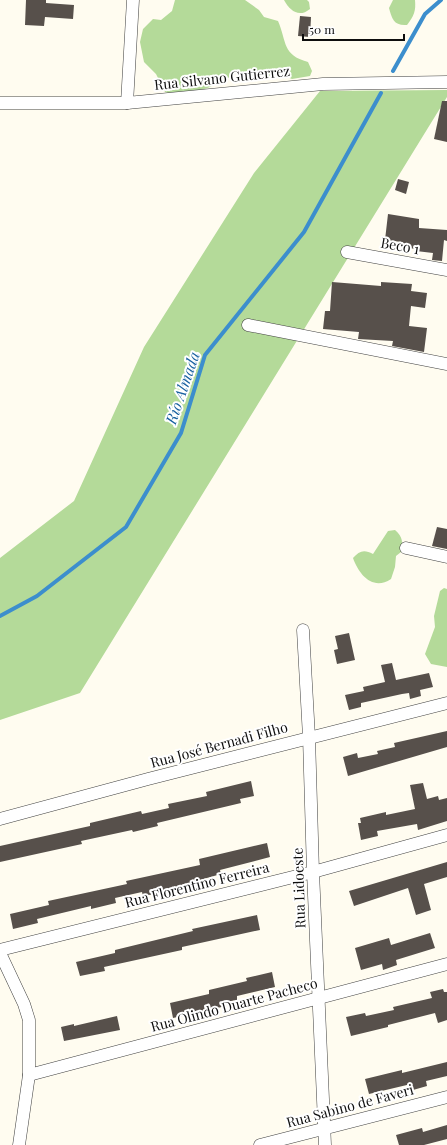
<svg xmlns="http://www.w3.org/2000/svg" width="447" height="1145" font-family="'Playfair Display',serif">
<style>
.forest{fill:#b4da99}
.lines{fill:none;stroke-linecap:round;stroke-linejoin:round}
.stream{stroke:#3c8ecd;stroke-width:4}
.building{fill:#57504b}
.street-casing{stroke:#414141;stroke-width:13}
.street{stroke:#fff;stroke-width:12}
.labels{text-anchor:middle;stroke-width:4;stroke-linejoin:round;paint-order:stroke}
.street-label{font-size:14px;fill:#0e0e0e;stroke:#fff}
.water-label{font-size:15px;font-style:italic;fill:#1860a0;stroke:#fff}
</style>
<rect width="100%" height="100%" fill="#fffcf0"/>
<g class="forest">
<path d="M175 0H245L259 10 264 17 278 21C287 42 282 55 308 62L312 71 310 76 292 79 280 74 253 78 236 73C215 86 189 99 165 92L156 74 144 62 140 42 143 29 153 19 161 20 172 11Z"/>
<path d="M284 0H307L309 2 310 9C299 18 290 11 284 0Z"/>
<path d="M393 0H415C416 11 414 16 407 25 394 26 392 19 389 8Z"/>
<path d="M447 90V97L80 693 0 720V558L74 501 144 347 254 173 320 91Z"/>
<path d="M395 530C403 537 403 542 401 552L396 556 395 567 391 579C373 591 359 575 353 558 359 551 364 549 373 554L388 531Z"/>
<path d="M444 588 447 589V667L431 664 425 654 435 627 434 616 440 591Z"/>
</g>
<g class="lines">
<g class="stream">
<path d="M393 71 425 14 441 0"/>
<path d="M0 616 37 596 126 527 181 433 205 355 304 232 381 93"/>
</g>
</g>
<g class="building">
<path d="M26 0H46V3L74 5 73 19 45 17 44 26 25 25Z"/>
<path d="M300 16 311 17 310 37 298 36Z"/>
<path d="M442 101H447V142L434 139Z"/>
<path d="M398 179 409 182 406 194 395 190Z"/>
<path d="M388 214 419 219V228L447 230V241L444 240 442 261 432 260 433 253 416 251V249L401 247 402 242 385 240Z"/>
<path d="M332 282 381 286V282L412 284 411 291 427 293 425 308 411 306 409 326 427 328 424 352 392 346 393 341 358 339 359 332 323 329 325 311H330Z"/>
<path d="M437 527 447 529V549L432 546Z"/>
<path d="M349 633 355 660 337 664 334 650 338 649 335 636Z"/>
<path d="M392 663 396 680 429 673 433 687 420 690 421 696 410 699 409 693 402 694 361 703V707L349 710 345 695 364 691 363 687 385 682 381 665Z"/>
<path d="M447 731V747L348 776 343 757 357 753 358 758 378 754 377 751 395 747 394 743Z"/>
<path d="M251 781 254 796 240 799 241 803 157 823 158 826 133 832 132 830 81 841 82 844 0 862V846L90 826V823L141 811 142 814 169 808 168 804 207 796 206 792Z"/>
<path d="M423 783 427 799 438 796 439 800 447 798V821L418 830 417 824 377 831 378 836 361 840 358 823H361L360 818 386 812V815L415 809 410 785Z"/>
<path d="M267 843 270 857 220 870 221 874 182 885 183 889 143 896 142 892 115 898 116 903 91 909V906L37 919 38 923 13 929 10 914 49 905 48 901 127 884 126 881 200 865 199 859Z"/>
<path d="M447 862V877L424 884 431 910 416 915 408 888 354 906 349 891Z"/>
<path d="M257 915 260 930 182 947V950L104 967 105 971 80 976 76 962 115 953V950L193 931 192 929Z"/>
<path d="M430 933 435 948 396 960 397 965 383 970 382 964 361 970 355 948 389 938 391 945Z"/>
<path d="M272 972 275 987 237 996V1000L225 1002 226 1006 173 1018 170 1003 209 994V990L247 981 246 978Z"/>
<path d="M443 989 444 992H447V1020L438 1023 435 1013 388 1025V1027L351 1036 346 1017 365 1013 366 1016 394 1010 393 1007 432 998 430 992Z"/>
<path d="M117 1016 120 1030 64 1041 61 1027 74 1024V1026Z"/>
<path d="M447 1062V1076L426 1081 427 1086 413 1090 411 1084 369 1094 365 1079 402 1070V1073Z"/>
<path d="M447 1125V1139L424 1145H399L396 1135 422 1128 423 1132Z"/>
</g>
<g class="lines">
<defs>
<g id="street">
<path d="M0 103H127L323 84 447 82"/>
<path d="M127 103 133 0"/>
<path d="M347 252 447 270"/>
<path d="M248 325 447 364"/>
<path d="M406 548 447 557"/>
<path d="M303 630 309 737 313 872 325 1145"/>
<path d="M0 819 148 779 447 703"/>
<path d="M0 950 313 872 447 835"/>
<path d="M0 953 24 1004 29 1020V1075L19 1145"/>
<path d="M29 1075 447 964"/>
<path d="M260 1145 447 1097"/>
</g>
</defs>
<use href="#street" class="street-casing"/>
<use href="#street" class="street"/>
</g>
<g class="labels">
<g class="street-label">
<text transform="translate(222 78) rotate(-6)" y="5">Rua Silvano Gutierrez</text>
<text transform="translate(400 246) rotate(10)" y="5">Beco 1</text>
<text transform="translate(219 745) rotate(-15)" y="5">Rua José Bernadi Filho</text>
<text transform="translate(197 885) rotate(-14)" y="5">Rua Florentino Ferreira</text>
<text transform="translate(299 888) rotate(-92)" y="5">Rua Lidoeste</text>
<text transform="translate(234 1005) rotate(-15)" y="5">Rua Olindo Duarte Pacheco</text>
<text transform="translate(350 1106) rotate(-15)" y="5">Rua Sabino de Faveri</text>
</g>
<g class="water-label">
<text transform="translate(183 388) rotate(-71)" y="5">Río Almada</text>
</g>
</g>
<path d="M303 34v6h101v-6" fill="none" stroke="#0e0e0e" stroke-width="2"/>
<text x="309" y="34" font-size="12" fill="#0e0e0e" stroke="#ffffff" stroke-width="3" paint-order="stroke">50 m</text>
</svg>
